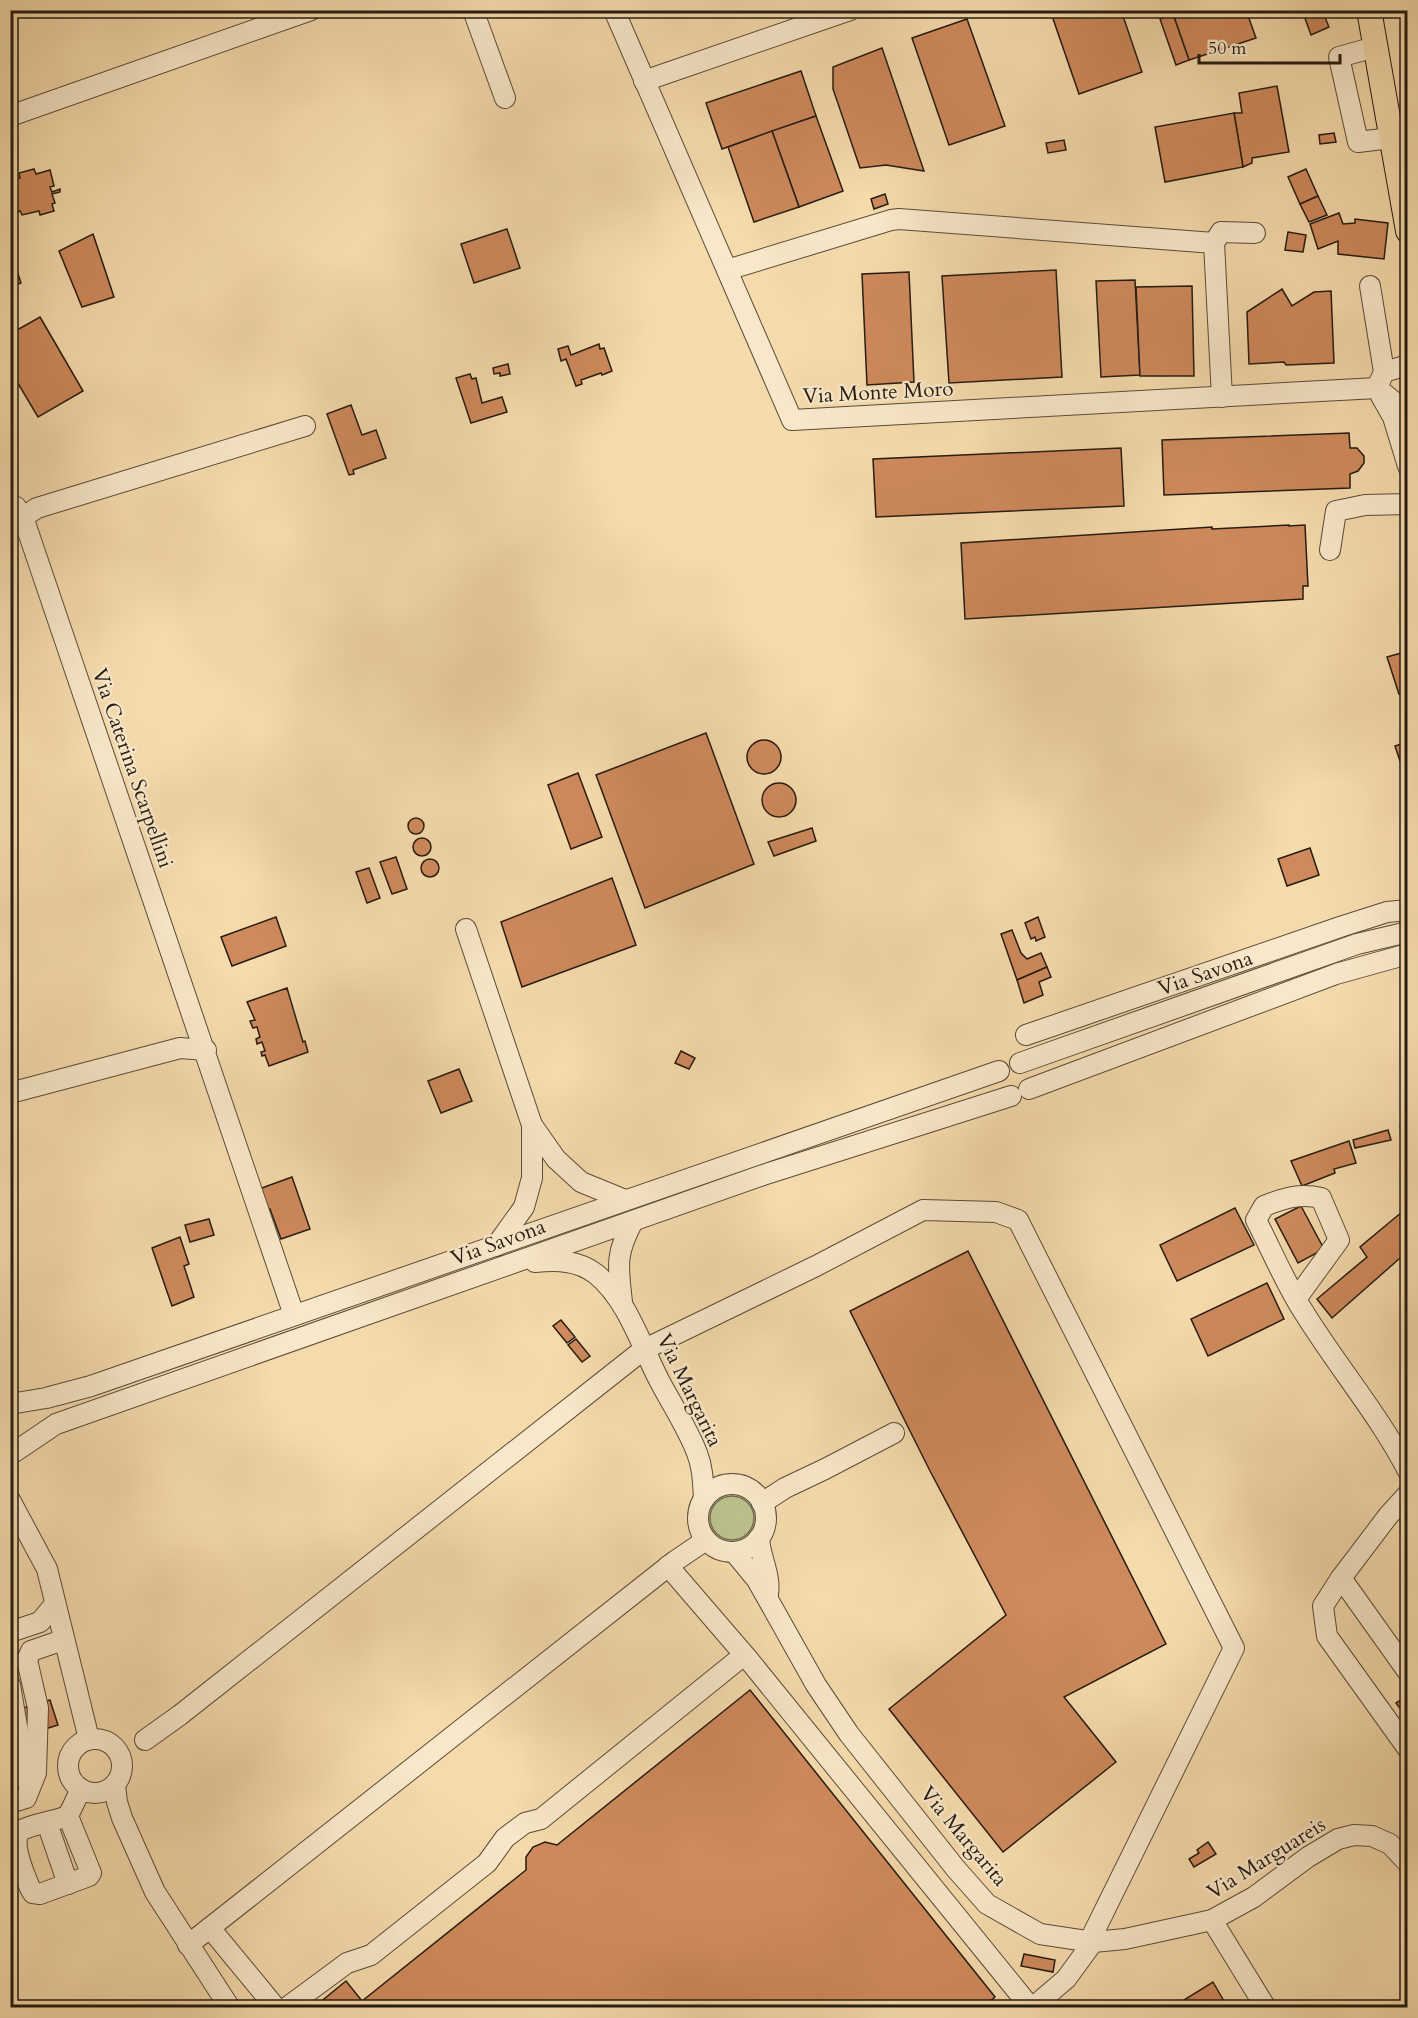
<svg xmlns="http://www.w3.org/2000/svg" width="1418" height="2018" font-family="Cardo,serif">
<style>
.green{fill:#bac08a;stroke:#706e4e;stroke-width:1.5}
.building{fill:#ce895c;stroke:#251c11;stroke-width:1.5}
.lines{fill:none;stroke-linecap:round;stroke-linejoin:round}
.minor-casing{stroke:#594c38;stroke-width:22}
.major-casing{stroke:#251c11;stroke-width:26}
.minor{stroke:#f8e7c9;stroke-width:20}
.major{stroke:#f5daac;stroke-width:24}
.labels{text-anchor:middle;stroke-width:4.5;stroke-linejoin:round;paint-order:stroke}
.street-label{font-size:21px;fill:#251c11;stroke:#f8e7c9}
</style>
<rect width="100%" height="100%" fill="#f5daac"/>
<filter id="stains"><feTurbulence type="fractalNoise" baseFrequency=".00333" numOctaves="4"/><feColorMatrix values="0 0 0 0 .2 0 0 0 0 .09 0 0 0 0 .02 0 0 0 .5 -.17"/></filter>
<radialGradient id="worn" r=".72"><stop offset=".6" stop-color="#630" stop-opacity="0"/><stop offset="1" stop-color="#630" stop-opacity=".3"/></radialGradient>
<circle class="green" cx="732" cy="1518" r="22"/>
<g class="building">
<path d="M1050 10H1121L1142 72 1079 94Z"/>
<path d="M1183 10H1246L1256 38 1189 60 1173 14Z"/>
<path d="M1302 10H1322L1329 27 1311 35Z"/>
<path d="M1173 14 1189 60 1176 65 1160 19Z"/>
<path d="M967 19 1005 126 949 145 912 38Z"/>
<path d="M882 48 924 171 886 165 860 168 833 89V67Z"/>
<path d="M801 71 816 116 722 149 706 103Z"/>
<path d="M1277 86 1289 152 1252 158V163L1243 167 1234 113H1242L1239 93Z"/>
<path d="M1234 113 1243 167 1165 182 1155 127Z"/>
<path d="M816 116 843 191 799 207 772 131Z"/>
<path d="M772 131 799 207 754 222 728 147Z"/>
<path d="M1334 133 1336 142 1320 144 1319 135Z"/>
<path d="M1064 140 1066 150 1048 153 1046 143Z"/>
<path d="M34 169 36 174 50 170 54 186 50 187 52 192 60 189V192L52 194 55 203 52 204 54 211 40 215 39 211 22 215 20 211 10 214V181L20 178 19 173Z"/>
<path d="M1306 169 1318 196 1300 204 1288 177Z"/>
<path d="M885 194 888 204 874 209 871 199Z"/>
<path d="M1318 196 1327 215 1309 222 1300 204Z"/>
<path d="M1339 213 1343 224 1355 223V219L1388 223 1384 259 1338 254V241L1318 249 1310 224Z"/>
<path d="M507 229 520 268 474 283 461 244Z"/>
<path d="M1288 232 1306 235 1303 252 1285 250Z"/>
<path d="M93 234 114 297 82 307 59 251Z"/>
<path d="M10 249 21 283 10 287Z"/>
<path d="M1056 270 1062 377 949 383 942 276Z"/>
<path d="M909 272 914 382 867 385 862 274Z"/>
<path d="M1135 280 1140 375 1101 377 1096 281Z"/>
<path d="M1192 286 1194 376H1140L1136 287Z"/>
<path d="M1282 289 1292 306 1314 292 1331 291 1334 363 1286 365 1284 362 1249 364 1247 312Z"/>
<path d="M40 317 83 391 38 417 10 370V334Z"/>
<path d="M599 344 600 349 604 348 612 371 602 375 601 373 581 380 582 384 576 386 566 359 561 361 558 349 568 346 571 355Z"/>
<path d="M508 364 510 374 500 376V373L494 374 493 368Z"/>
<path d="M470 374 472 379 476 378 482 403 502 397 507 412 471 423 456 378Z"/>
<path d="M351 405 362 435 376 430 386 458 353 470 354 474 349 475 327 414Z"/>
<path d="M1349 433 1350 448H1357L1364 456V463L1358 471 1350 474V488L1164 495 1162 440Z"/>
<path d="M1121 448 1124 506 876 517 873 459Z"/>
<path d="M1289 525V526L1305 525 1308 586H1303V599L965 619 961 543 1212 527V529Z"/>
<path d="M1408 651V692L1399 694 1387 657Z"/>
<path d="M706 733 754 864 645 908 596 775Z"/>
<circle cx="764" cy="757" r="17"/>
<path d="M1408 742V782H1407L1395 746Z"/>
<path d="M578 773 602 837 571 849 548 785Z"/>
<circle cx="779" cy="800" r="17"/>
<circle cx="416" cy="826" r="8"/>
<path d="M812 828 816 841 774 856 768 842Z"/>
<circle cx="422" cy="847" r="9"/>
<path d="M1310 848 1319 875 1287 886 1278 859Z"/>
<path d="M396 857 407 889 392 894 380 862Z"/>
<circle cx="430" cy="868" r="9"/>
<path d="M369 868 380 898 367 903 356 872Z"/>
<path d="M612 878 636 945 522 987 501 922Z"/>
<path d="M276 917 286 946 232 966 221 937Z"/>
<path d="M1038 917 1045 937 1036 941 1035 937 1031 939 1025 923Z"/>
<path d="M1012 930 1021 953 1027 959 1041 953 1047 967 1017 980 1001 934Z"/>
<path d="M1047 967 1051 977 1039 982 1043 995 1024 1003 1017 980Z"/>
<path d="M287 988 303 1042 305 1041 308 1052 269 1066 265 1055 262 1056 261 1052 265 1051 262 1042 257 1044 256 1039 260 1037 257 1027 253 1028 250 1021 255 1020 247 1002Z"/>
<path d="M681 1051 695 1058 689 1069 675 1063Z"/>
<path d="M459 1069 472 1101 441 1113 428 1081Z"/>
<path d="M1408 1123V1160L1400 1126Z"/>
<path d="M1388 1130 1391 1140 1355 1148 1353 1140Z"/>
<path d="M1349 1141 1356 1163 1334 1169 1335 1173 1302 1186 1291 1161Z"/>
<path d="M292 1177 310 1229 281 1239 270 1209 266 1211 259 1189Z"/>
<path d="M1301 1206 1324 1249 1298 1263 1275 1219Z"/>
<path d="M1408 1207V1251L1332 1318 1317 1299 1367 1257 1360 1247Z"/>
<path d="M1235 1208 1254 1245 1177 1281 1160 1245Z"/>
<path d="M209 1219 214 1235 190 1242 185 1225Z"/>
<path d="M180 1237 189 1264 184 1266 194 1297 172 1306 152 1248Z"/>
<path d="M968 1251 1166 1644 1064 1697 1116 1762 1003 1852 889 1709 1006 1615 929 1469 850 1311Z"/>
<path d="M1267 1283 1284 1319 1208 1356 1191 1319Z"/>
<path d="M561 1320 575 1337 567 1343 553 1326Z"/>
<path d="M576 1339 590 1356 582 1362 568 1345Z"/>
<path d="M750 1690 995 1997 982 2008H313L346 1981 362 2001 526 1870V1857L533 1847 545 1842 557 1845Z"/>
<path d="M1404 1698 1408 1704V1719L1396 1703Z"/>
<path d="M50 1700 58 1725 10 1740V1712Z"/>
<path d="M1208 1842 1216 1854 1194 1867 1189 1859 1199 1853 1197 1850Z"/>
<path d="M1024 1954 1055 1960 1053 1972 1021 1966Z"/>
<path d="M1213 1982 1228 2008H1171Z"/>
</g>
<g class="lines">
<defs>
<g id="minor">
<path d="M473 10 505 98"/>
<path d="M614 10 792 420 1377 388 1408 413"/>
<path d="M1375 47 1339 57 1358 142 1391 138"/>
<path d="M644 81 850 10"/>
<path d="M10 116 311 10"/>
<path d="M1214 243 1221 232 1255 233"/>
<path d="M727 270 891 220 899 219 1214 243 1222 397"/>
<path d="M1370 286 1384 372"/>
<path d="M1379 383 1384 372 1408 365"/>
<path d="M1381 396 1393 417 1408 466"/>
<path d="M10 504 16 507 23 517 294 1315"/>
<path d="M23 517 37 508 305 426"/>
<path d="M1330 550 1336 511 1365 505 1408 504"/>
<path d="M466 929 532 1125V1178L524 1207 496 1246"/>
<path d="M1026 1035 1343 926 1387 912 1408 910"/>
<path d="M1020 1063 1357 944 1408 932"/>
<path d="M1029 1089 1336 974 1408 954"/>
<path d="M10 1093 180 1048 206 1050"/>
<path d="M532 1125 556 1159 581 1182 625 1200"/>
<path d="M535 1262C557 1260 578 1260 596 1274 627 1299 641 1345 659 1380 671 1403 688 1429 697 1453 703 1468 703 1483 704 1499"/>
<path d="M1296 1299 1339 1240 1321 1198C1300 1193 1284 1198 1264 1206L1256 1220C1272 1251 1286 1285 1305 1314 1338 1367 1379 1415 1408 1471"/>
<path d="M622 1302C618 1265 615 1255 633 1221"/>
<path d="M10 1404 46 1398 91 1386 999 1071"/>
<path d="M10 1455 56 1424 763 1175 1011 1096"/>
<circle cx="732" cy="1518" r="34"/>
<path d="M1408 1494 1388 1516 1341 1578 1323 1606 1327 1636 1408 1749"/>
<path d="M10 1500 47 1569 89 1739"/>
<path d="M762 1503 785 1488 825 1469 894 1433"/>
<path d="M759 1538C760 1557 771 1575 768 1594"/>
<path d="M734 1552 757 1580 816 1685 849 1734 956 1869 987 1904 1040 1934 1093 1942 1125 1939 1212 1920 1254 1897 1308 1857 1338 1839 1354 1835 1372 1836 1390 1844 1408 1863"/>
<path d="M668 1566 748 1659 1031 2008"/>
<path d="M1341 1578 1408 1672"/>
<path d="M10 1632 40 1622 55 1604"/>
<path d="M10 1685 26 1780"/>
<circle cx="95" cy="1766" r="27"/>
<path d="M145 1740 180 1715 643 1350 816 1266 923 1210 996 1212 1018 1220 1234 1648 1089 1942"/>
<path d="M115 1785 117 1802 122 1818 155 1892 230 2008"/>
<path d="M10 1803 26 1798 36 1773 38 1708 27 1660 31 1651 63 1640"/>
<path d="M68 1816C58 1820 31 1825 22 1830 8 1839 25 1875 30 1888L33 1893 40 1894 89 1876 91 1873 68 1816 81 1789"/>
<path d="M47 1823 68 1884"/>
<path d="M1212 1920 1266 2008"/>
<path d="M210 1928 276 2008"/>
<path d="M188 1945 675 1561 706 1540"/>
<path d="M286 2008 347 1963 371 1955 487 1863 505 1838 525 1823 541 1819 744 1655"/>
<path d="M1032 2008 1066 1979 1093 1942"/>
</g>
<path id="major" d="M1369 10 1408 231"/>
</defs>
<use href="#minor" class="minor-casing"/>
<use href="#major" class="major-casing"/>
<use href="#minor" class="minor"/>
<use href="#major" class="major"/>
</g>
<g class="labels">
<g class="street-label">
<text transform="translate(878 392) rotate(-3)" y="7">Via Monte Moro</text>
<text transform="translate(133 768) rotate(71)" y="7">Via Caterina Scarpellini</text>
<text transform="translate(1205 973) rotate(-19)" y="7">Via Savona</text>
<text transform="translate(498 1242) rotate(-20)" y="7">Via Savona</text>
<text transform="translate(690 1390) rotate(64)" y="7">Via Margarita</text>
<text transform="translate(964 1836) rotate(50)" y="7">Via Margarita</text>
<text transform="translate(1266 1858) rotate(-32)" y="7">Via Marguareis</text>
</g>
</g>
<rect width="1418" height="2018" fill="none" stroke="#f5daac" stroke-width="36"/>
<rect x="12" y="12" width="1394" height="1994" fill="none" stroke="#251c11" stroke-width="3"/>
<rect x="18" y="18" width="1382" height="1982" fill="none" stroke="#251c11" stroke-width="1.5"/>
<path d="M1199 54v9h141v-9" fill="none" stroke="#251c11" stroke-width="3"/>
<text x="1208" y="54" font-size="18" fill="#251c11" stroke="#f8e7c9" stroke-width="4.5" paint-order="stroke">50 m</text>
<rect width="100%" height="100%" filter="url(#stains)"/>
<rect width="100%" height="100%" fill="url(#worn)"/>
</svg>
